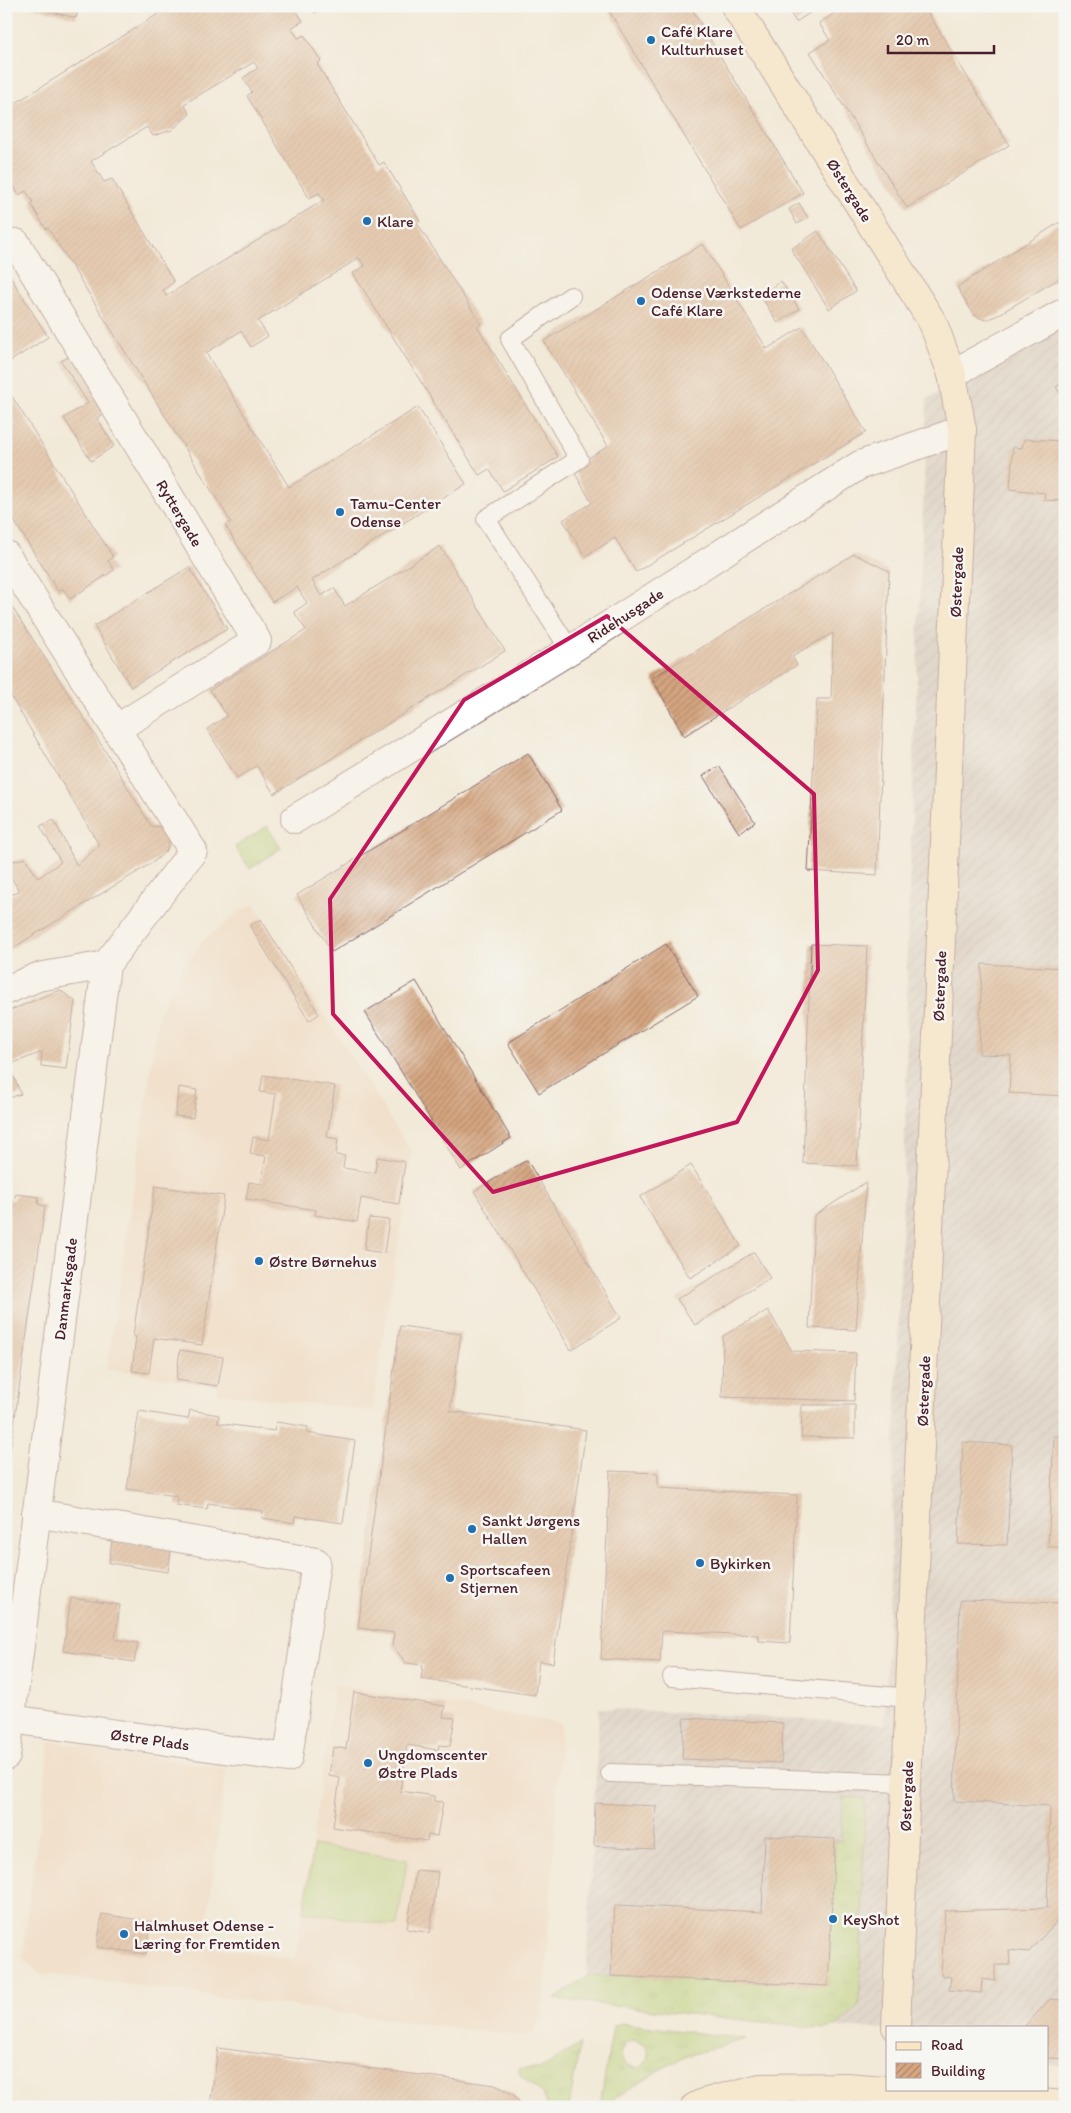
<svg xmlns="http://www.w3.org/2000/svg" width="1071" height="2113" font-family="Itim,sans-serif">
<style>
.built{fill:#efd6bb}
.industrial{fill:url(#industrial-furrows)}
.grass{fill:url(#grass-tufts);stroke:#7f7850;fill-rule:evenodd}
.garden{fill:#b4d076;stroke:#7f7850}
.building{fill:url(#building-hatch);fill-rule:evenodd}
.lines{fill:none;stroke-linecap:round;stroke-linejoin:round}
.lane-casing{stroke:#856668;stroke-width:20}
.street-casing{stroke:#856668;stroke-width:30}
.secondary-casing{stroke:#856668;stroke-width:30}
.lane{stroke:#fff;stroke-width:18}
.street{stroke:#fff;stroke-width:28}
.secondary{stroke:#fbe6c4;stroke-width:28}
.marked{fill:none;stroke:#c2185b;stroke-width:4;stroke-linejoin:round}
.poi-dot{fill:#1f6fb2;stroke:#f6f6f2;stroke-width:2}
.labels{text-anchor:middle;stroke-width:5;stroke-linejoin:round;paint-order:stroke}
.poi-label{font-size:16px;fill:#4a1f2b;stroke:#f6f6f2;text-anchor:start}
.street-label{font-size:16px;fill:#4a1f2b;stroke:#f6f6f2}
</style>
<defs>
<pattern id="industrial-furrows" width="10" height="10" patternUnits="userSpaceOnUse" patternTransform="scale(1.25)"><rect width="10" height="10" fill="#cdc2b9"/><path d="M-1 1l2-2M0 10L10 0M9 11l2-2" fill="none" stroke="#b2a69f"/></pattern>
<pattern id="grass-tufts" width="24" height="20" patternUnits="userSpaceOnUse" patternTransform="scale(1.25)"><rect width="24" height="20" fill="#b4d076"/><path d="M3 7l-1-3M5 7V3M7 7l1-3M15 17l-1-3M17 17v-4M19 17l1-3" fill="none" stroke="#9cb266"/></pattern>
<pattern id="building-hatch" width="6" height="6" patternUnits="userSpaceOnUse" patternTransform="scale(1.25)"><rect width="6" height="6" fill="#d5a680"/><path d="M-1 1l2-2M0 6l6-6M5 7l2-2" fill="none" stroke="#af8769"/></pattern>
</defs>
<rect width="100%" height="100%" fill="#f6f6f2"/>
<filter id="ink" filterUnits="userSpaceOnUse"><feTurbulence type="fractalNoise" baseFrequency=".02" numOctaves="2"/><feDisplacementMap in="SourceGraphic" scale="10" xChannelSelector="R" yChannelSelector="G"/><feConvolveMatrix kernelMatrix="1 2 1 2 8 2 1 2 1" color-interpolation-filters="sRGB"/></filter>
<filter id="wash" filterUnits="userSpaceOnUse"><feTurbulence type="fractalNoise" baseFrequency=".0096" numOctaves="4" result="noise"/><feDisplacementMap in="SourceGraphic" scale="20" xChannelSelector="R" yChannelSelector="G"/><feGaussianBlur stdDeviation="1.12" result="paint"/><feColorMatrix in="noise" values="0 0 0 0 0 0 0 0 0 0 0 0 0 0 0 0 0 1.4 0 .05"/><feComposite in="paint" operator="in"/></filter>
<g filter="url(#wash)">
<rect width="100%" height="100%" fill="#f2ead8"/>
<g class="built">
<path d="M254 904 412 1153 372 1411 217 1393V1386L107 1369 159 1012 180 971 202 942 241 910Z"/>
<path d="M335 1685 561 1723 544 2003 543 2018 530 2036 525 2037 39 1973 22 1958 50 1741 226 1769 204 1946 295 1959Z"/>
</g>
<path class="industrial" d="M1065 325V2066L1047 2064V2027H887V2029L810 2027 585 1997 599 1708 885 1724 906 1105 907 951 927 399Z"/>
<g class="grass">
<path d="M843 1797 865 1798 860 1988 858 2006 837 2025 825 2029 555 1999 588 1975 828 1984 835 1841H841Z"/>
<path d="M620 2023 746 2039 689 2055 659 2070 603 2106 601 2099 613 2026ZM633 2040 645 2044C650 2054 649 2062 639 2068L626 2065C617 2055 621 2044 633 2040Z"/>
<path d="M580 2044 569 2107H547L542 2093 519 2074V2068L540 2069Z"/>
</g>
<g class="garden">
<path d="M267 826 281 848 250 869 235 847Z"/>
<path d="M314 1845 407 1860 397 1926 304 1912Z"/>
</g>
<g id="blocks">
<g class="building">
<path d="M28 6H79L76 18Z"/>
<path d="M171 6H293L303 21 291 28 298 38 304 35 321 61 317 64 379 165 384 162 420 221 417 223 481 324 477 326 558 457 503 491 489 469 479 475 353 273 365 266 359 258 258 321 268 336 251 347 241 331 206 353 289 487 418 407 466 484 312 580 321 596 334 588 345 606 440 546 505 651 274 794 257 766 237 778 207 729 227 716 210 690 306 630 294 612 307 603 297 587 272 602 225 525 231 522 48 228 46 229 31 204 33 202 26 191 19 195 6 174V109ZM254 62 258 68 243 78 252 92 247 96 309 198 319 193 324 200 166 296 163 290 174 282 112 179 104 182 91 161 147 127 153 136 172 130 190 114 184 104Z"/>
<path d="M311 6H326L315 13Z"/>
<path d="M606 6H690L803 193 741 230Z"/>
<path d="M786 6H820L796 22Z"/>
<path d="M845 6H877L879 10 885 6H924L1009 145 907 208 810 52 830 40 819 23Z"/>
<path d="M799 203 808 218 797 224 789 209Z"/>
<path d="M1060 222 1065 230V275L996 316 985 320 974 315 957 287Z"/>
<path d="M818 231 856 291 829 309 791 249Z"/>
<path d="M703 244 767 349 802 327 866 432 636 572 615 538 585 556 563 520 592 503 572 468 608 446 544 341Z"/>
<path d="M6 270 48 337 6 364Z"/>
<path d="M781 281 799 309 778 323 760 295Z"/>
<path d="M74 354 109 410 97 418 114 446 91 461 64 418 88 403 61 361Z"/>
<path d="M1065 381V401L1056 387Z"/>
<path d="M6 387 113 557 108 561 114 570 70 599 63 589 58 591 6 508Z"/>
<path d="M1024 439 1065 441V501L1044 500 1045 493 1010 489 1013 447 1022 448Z"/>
<path d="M854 554 889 571 877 875 808 871 817 699H831L833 633 792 656 797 665 684 736 652 678Z"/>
<path d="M189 567 227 629 131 687 94 626Z"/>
<path d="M6 598 106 752 151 826 161 827 169 840 167 850 155 861 6 952V898L19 891 6 868V863L25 858 38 878 61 862 40 826 54 820 77 866 99 845 6 688Z"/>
<path d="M528 753 562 810 332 952 297 895Z"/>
<path d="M719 766 755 822 739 833 703 776Z"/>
<path d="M261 919 319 1014 309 1021 250 926Z"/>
<path d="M666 944 698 996 539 1093 508 1043Z"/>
<path d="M811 944 867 946 857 1166 803 1163Z"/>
<path d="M982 964 1065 968V1096L1009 1093 1011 1055 979 1054Z"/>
<path d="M416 981 511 1138 461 1170 365 1012Z"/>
<path d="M60 990 75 1001 66 1069 41 1066 42 1052 6 1066V1012Z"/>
<path d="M263 1075 335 1086 327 1137 338 1139 336 1155 345 1156 343 1168 375 1173 377 1157 405 1162 399 1204 361 1198 357 1222 315 1215 316 1210 246 1199 249 1182 261 1184 266 1156 250 1154 253 1137 269 1140 276 1094 260 1092Z"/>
<path d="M14 1077 21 1094 6 1099V1079Z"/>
<path d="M179 1087 197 1090 193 1118 175 1116Z"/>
<path d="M527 1160 621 1318 571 1350 474 1191Z"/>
<path d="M691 1165 741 1246 690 1278 640 1197Z"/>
<path d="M866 1182 856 1330 809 1328 814 1216Z"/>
<path d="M155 1186 224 1196 202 1345 154 1338 149 1373 132 1371 136 1337 133 1336Z"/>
<path d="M16 1194 39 1197 38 1204 45 1206 7 1473 6 1199 14 1200Z"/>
<path d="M369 1218 389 1220 384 1253 364 1250Z"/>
<path d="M754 1252 770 1278 695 1325 677 1299Z"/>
<path d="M768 1310 792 1351 856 1353 854 1401 722 1397 723 1336Z"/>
<path d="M400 1326 461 1334 450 1411 586 1430 553 1663 539 1661 535 1695 421 1679 423 1665 406 1663 392 1645 394 1633 358 1628Z"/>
<path d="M180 1350 223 1357 218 1386 176 1380Z"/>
<path d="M802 1405H855V1438L801 1437Z"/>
<path d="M190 1410 219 1415 218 1423 274 1431 276 1422 308 1427 307 1433 355 1441 343 1523 295 1516 294 1523 262 1518 263 1511 208 1503 207 1509 176 1505 177 1496 127 1489 139 1411 188 1419Z"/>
<path d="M1054 1436H1065V1547H1048Z"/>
<path d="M963 1442 1012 1445 1007 1545 958 1544Z"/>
<path d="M610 1471 658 1473V1488L797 1495 790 1643 759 1641V1635L662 1631 660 1662 601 1659Z"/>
<path d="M112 1540 171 1549 168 1572 109 1563Z"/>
<path d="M71 1598 120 1605 115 1639 138 1643 134 1662 63 1651Z"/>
<path d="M960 1600 1065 1603V1912L1029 1952 1009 1950 1010 1965H995V1981L982 1979 981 1993 949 1990 951 1977 941 1976 945 1911 1047 1908 1050 1806 954 1801Z"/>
<path d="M354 1692 445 1706 443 1717 455 1718 450 1746 439 1745 438 1750 407 1745 400 1791 434 1796V1801L443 1802 437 1836 428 1835 427 1841 333 1827 340 1778 329 1776 333 1747 346 1749Z"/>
<path d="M684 1718 783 1723 781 1763 682 1759Z"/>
<path d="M595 1803 656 1806 654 1849 594 1846Z"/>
<path d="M765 1836 835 1839 828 1986 611 1976 615 1905 762 1912Z"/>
<path d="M416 1870 438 1872 430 1933 407 1929Z"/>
<path d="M102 1914 152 1922 146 1954 97 1947Z"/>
<path d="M1050 1999 1065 2000V2059L1047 2058V2027H1024Z"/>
<path d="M218 2048 495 2085 513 2094 523 2107H210Z"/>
</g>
</g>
</g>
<g filter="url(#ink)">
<use href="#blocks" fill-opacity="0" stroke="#856668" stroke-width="1"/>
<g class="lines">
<defs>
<g id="lane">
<path d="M570 650 486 519 579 459 510 339 571 296"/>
<path d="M672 1677 910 1698"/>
<path d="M610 1773 907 1783"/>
</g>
<g id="street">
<path d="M16 243 257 641 116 729"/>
<path d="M952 374 1065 312"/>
<path d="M6 555 193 851 106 965 6 1756"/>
<path d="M295 819 570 650 860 465 962 430"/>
<path d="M6 990 38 977 106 965"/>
<path d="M11 1719 288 1758 316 1562 36 1513"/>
</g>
<g id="secondary">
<path d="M735 6 933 323 952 374 962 430 896 2027"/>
<path d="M695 2107 703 2103 760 2088 847 2087 1065 2105"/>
</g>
</defs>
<use href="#lane" class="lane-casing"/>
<use href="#street" class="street-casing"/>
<use href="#secondary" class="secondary-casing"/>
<use href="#lane" class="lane"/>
<use href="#street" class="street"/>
<use href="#secondary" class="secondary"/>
</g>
</g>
<path d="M0 0H1071V2113H0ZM607 616 814 794 818 970 737 1122 493 1192 333 1014 330 899 464 700Z" fill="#f2ead8" fill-opacity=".55" fill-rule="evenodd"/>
<path class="marked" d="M607 616 814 794 818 970 737 1122 493 1192 333 1014 330 899 464 700Z"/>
<g class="poi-dot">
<circle cx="651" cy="40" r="5"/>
<circle cx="367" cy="221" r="5"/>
<circle cx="641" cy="301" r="5"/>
<circle cx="340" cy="512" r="5"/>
<circle cx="259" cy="1261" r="5"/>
<circle cx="472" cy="1529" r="5"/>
<circle cx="700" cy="1563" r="5"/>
<circle cx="450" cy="1578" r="5"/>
<circle cx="368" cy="1763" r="5"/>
<circle cx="833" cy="1919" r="5"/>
<circle cx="124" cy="1934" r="5"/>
</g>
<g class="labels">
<g class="poi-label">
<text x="661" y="37">Café Klare<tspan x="661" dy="18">Kulturhuset</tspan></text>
<text x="377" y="227">Klare</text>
<text x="651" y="298">Odense Værkstederne<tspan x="651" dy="18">Café Klare</tspan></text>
<text x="350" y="509">Tamu-Center<tspan x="350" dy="18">Odense</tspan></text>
<text x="269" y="1267">Østre Børnehus</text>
<text x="482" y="1526">Sankt Jørgens<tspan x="482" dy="18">Hallen</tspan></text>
<text x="710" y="1569">Bykirken</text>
<text x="460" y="1575">Sportscafeen<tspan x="460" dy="18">Stjernen</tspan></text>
<text x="378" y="1760">Ungdomscenter<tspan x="378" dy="18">Østre Plads</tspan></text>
<text x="843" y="1925">KeyShot</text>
<text x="134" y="1931">Halmhuset Odense -<tspan x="134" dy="18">Læring for Fremtiden</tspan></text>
</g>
<g class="street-label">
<text transform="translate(850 190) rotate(58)" y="6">Østergade</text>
<text transform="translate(180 513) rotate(59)" y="6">Ryttergade</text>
<text transform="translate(956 582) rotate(-88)" y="6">Østergade</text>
<text transform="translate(625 615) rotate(-33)" y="6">Ridehusgade</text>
<text transform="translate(939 986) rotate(-88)" y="6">Østergade</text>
<text transform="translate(65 1289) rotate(-83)" y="6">Danmarksgade</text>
<text transform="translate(923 1391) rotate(-88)" y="6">Østergade</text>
<text transform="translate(150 1739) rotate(8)" y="6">Østre Plads</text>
<text transform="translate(906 1796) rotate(-88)" y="6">Østergade</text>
</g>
</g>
<rect width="1071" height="2113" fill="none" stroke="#f6f6f2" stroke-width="25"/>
<rect x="886" y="2026" width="162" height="65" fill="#f6f6f2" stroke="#b1a0a2"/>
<rect x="896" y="2042" width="25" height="8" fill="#fbe6c4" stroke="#b1a0a2"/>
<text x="931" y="2050" font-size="15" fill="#4a1f2b">Road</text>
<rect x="896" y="2063" width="25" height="15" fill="url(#building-hatch)" stroke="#b1a0a2"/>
<text x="931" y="2076" font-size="15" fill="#4a1f2b">Building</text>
<path d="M888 45v8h106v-8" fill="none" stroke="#4a1f2b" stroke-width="2.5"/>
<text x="896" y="45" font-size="15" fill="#4a1f2b" stroke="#f6f6f2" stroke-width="4" paint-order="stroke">20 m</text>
</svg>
